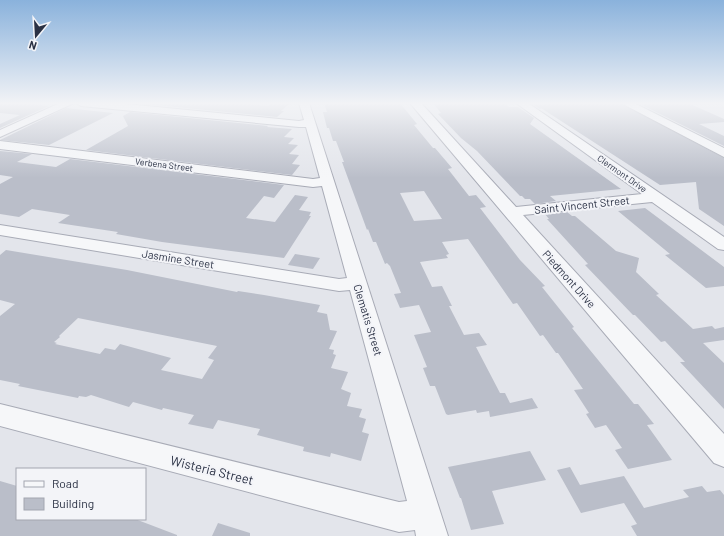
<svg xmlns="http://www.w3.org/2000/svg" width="724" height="536" font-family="Barlow,sans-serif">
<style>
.building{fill:#babec9;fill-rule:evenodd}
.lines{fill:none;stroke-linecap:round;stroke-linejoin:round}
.minor-casing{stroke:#a8abb6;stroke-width:2}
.minor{fill:#f6f7f9;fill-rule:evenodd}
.labels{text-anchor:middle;stroke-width:4;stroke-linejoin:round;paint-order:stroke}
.far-street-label{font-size:9px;fill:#2a3144;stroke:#f3f4f8}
.street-label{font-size:11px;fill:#2a3144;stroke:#f3f4f8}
.near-street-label{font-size:13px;fill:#2a3144;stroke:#f3f4f8}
</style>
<rect width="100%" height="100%" fill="#e3e5eb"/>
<g class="building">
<path d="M0 103H23L49 106 0 128V124L20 115 0 113Z"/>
<path d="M147 103H241L268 106 272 103H290L281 111H284L277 117 145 104Z"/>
<path d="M324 103H400L417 124 414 125 433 148H435L452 168 448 169 469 196 476 195 486 207 480 208 520 260 545 286 542 287 574 327 572 328 634 404H638L654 424 647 425 672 460 628 469 615 450 622 448 606 425 595 428 586 414 589 413 574 390 583 389 558 353H556L543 335 540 336 517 303 513 304 468 239 442 242 449 254 446 255 448 258 420 262 432 287 442 286 452 306H449L464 335 479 333 487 345 476 347 500 393H505L510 403 532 398 538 408 490 417 489 411 477 413 476 410 448 415 446 414 435 386H430L423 368 427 367 414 335 431 332 419 305 400 308 394 294 401 293 390 266 387 263 385 264 376 242H373L368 229 367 230 342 162H344L336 141H333L329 128H327L323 112H327ZM424 191 442 219 414 221 400 193Z"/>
<path d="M433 103H504L509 107H518L534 118 530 124 621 189 550 196 556 201 535 204 530 199H525L522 196H520L477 151 461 138 438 114 441 113Z"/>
<path d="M560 103H620L724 158V226L699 209 696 182 660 185 541 108 540 109 534 105Z"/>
<path d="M638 103H688L724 119V122L699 124 724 136V146Z"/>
<path d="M66 108 113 113 49 145 0 140Z"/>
<path d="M130 112 268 126 267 127 292 129 284 137 294 138 288 144 298 145 289 154 299 155 292 164 300 165 292 175 86 150 128 126 123 116Z"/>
<path d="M0 151 32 154 17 162 56 167 70 159 284 185 274 198 264 196 246 218 275 222 295 195 308 197 299 210 311 212 309 216H311L284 258 162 242 116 234 118 232 58 223 70 215 32 209 19 217 0 214V184L13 177 0 175Z"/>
<path d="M645 208 724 267V286L706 288 665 255 670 254 618 211Z"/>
<path d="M567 212 572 216H575L616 251 639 258 636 272 659 294 656 295 693 329 712 326 715 329 724 327V340L703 343 724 363V409L680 362H685L665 341 661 342 635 315H633L585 265 588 264 547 219H549L545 214Z"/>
<path d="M6 250 127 270 237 292 238 291 264 295 320 305 317 312 327 314 330 330 337 331 329 349 334 350 333 354 336 355 331 368 348 372 341 389 351 393 347 406 362 409 359 417 366 419 362 432 369 434 361 461 331 453 330 457 303 451 304 447 257 435 260 429 218 420 213 429 188 424 194 415 163 408 162 410 133 402 129 407 91 395 86 397 79 396 78 398 18 386 20 384 0 380V316L15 304 0 300V255ZM78 318 217 346 208 358 214 360 202 379 161 370 171 358 120 344 115 350 105 348 100 354 55 344 57 343 54 342 60 337 59 336Z"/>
<path d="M295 254 320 258 313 269 288 265Z"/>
<path d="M530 451 546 480 492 491 504 524 471 530 461 498H460L448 467Z"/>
<path d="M570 467 580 485 624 476 644 508 689 497 683 490 702 486 707 492 720 490 724 495V536H637L631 526 637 524 624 503 581 513 557 470Z"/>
<path d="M0 481 17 486V519H135L177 535V536H0Z"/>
<path d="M218 523 250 533V536H212Z"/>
</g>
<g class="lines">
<defs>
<g id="minor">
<path d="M60 103H74L0 137V130Z"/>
<path d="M76 103H116L299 121 304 120 299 103H309L448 536H416L415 530 399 532 0 426V404L399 502 407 501 350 290 339 291 0 235V225L339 279 347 278 322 186 313 187 0 149V141L313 179 320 178 306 127H299L81 106Z"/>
<path d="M410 103H421L516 207 642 194 516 103H528L724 237V250L718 249 652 202 523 215 724 434V467L714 463Z"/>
<path d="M621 103H634L724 148V157Z"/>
</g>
</defs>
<use href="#minor" class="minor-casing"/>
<use href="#minor" class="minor"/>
</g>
<linearGradient id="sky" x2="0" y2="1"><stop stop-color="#8ab2dc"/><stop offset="0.58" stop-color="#f2f3f6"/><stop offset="1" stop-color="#f2f3f6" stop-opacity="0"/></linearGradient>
<rect width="724" height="178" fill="url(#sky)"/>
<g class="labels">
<g class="far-street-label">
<text transform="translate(164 165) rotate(7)" y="3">Verbena Street</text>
<text transform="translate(622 174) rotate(35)" y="3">Clermont Drive</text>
</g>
<g class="street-label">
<text transform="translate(582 205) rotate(-6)" y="4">Saint Vincent Street</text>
<text transform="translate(178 259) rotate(9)" y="4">Jasmine Street</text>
<text transform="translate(569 279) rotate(48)" y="4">Piedmont Drive</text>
<text transform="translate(368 320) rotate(73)" y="4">Clematis Street</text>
</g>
<g class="near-street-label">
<text transform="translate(212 470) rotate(14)" y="5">Wisteria Street</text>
</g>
</g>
<rect x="16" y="468" width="130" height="52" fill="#f3f4f8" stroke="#a3a6b0"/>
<rect x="24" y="481" width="20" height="6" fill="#f6f7f9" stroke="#a3a6b0"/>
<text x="52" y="488" font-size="12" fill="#2a3144">Road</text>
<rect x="24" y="498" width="20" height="12" fill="#babec9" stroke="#a3a6b0"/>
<text x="52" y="508" font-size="12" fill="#2a3144">Building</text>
<g transform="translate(36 36) rotate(198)" stroke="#f3f4f8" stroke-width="3" paint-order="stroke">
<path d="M0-3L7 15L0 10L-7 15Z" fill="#2a3144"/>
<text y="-6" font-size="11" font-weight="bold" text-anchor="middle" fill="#2a3144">N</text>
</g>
</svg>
